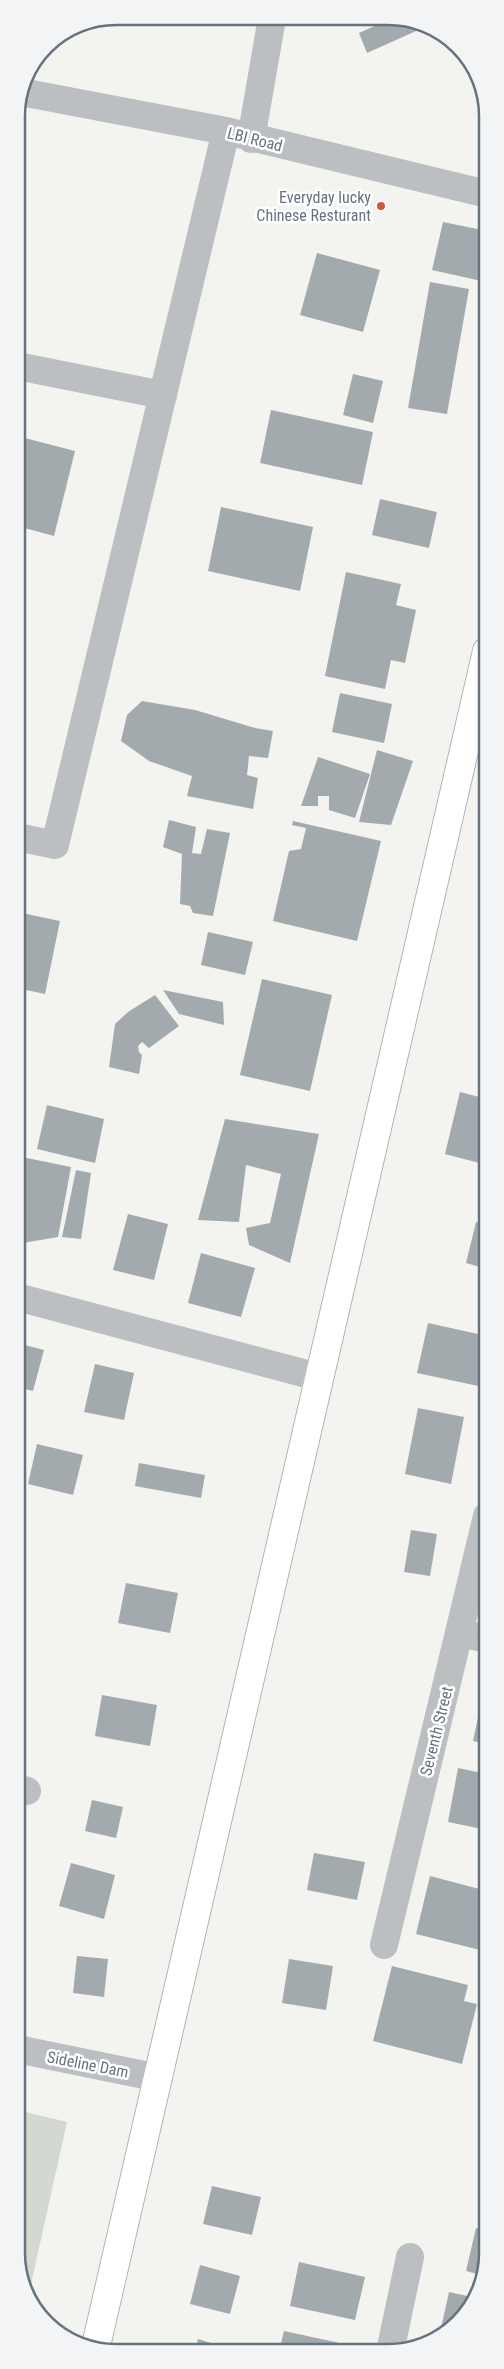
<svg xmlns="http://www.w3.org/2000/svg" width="504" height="2369" font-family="'Roboto Condensed',sans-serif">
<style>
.green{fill:#d3d8d0}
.building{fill:#a3aaae}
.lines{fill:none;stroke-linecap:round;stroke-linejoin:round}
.secondary-casing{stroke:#b0b4b8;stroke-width:30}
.minor{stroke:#bbbfc1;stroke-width:28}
.secondary{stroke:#fff;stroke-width:28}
.poi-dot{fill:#cc5937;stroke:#fff;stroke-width:2}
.labels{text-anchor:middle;stroke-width:5;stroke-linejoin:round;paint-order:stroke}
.street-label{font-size:16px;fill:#66737d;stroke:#fff}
.poi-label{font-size:16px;fill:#66737d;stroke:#fff;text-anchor:end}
.rim{fill:none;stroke:#66737d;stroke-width:2.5}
</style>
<rect width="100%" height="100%" fill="#f3f3f0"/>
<path class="green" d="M17 2110 67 2122 29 2293 17 2266Z"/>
<g class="building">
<path d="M390 19 414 20 425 27 367 53 359 33Z"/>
<path d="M443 222 487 231 486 282 432 270Z"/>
<path d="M317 253 380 270 363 332 300 315Z"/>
<path d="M430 282 469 289 447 414 408 408Z"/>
<path d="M353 374 383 381 373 423 343 415Z"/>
<path d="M271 410 373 432 362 485 260 463Z"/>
<path d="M17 436 75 451 54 536 17 526Z"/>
<path d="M380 499 437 512 429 548 372 535Z"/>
<path d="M221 507 313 527 300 591 208 571Z"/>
<path d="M346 572 401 584 396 605 416 610 405 663 391 660 385 689 325 676Z"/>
<path d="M340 693 392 704 384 743 332 732Z"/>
<path d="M142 701 195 710 255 728 273 731 268 758 249 756 247 775 258 778 253 809 187 796 192 776 149 761 121 741 127 715Z"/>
<path d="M377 750 413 761 391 825 359 822Z"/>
<path d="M318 757 370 774 355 818 329 810V796H318V806H301Z"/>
<path d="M169 820 196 827 192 853 201 854 207 829 230 833 213 916 193 913 190 906 180 904 182 854 163 847Z"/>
<path d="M293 821 381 841 357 941 273 921 289 851 301 849 306 828 292 825Z"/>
<path d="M17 912 60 921 45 994 17 988Z"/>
<path d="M208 932 253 942 245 975 201 965Z"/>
<path d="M262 979 332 995 310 1091 240 1075Z"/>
<path d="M163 990 223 1002 224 1025 179 1014Z"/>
<path d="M155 995 179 1026 149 1048 142 1042 138 1046 139 1052 142 1055 139 1074 109 1067 115 1024 128 1012Z"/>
<path d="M460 1092 487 1099V1165L445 1154Z"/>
<path d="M47 1105 104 1119 95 1163 37 1149Z"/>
<path d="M225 1119 319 1134 290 1263 249 1245 246 1228 270 1223 281 1174 246 1165 239 1222 198 1220Z"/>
<path d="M17 1156 71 1167 58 1237 17 1244Z"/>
<path d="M76 1170 91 1173 81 1239 62 1237Z"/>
<path d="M128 1214 168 1224 154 1280 113 1270Z"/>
<path d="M476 1222 487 1224V1269L466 1263Z"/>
<path d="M201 1253 255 1268 241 1317 188 1303Z"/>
<path d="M428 1323 487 1336V1369L483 1387 417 1373Z"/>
<path d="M17 1343 44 1350 33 1391 17 1387Z"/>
<path d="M95 1364 134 1373 124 1420 84 1412Z"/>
<path d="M418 1408 464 1417 451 1484 405 1474Z"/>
<path d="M37 1444 83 1455 73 1495 28 1484Z"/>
<path d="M139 1463 205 1475 201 1498 135 1486Z"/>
<path d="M411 1530 437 1534 430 1576 404 1572Z"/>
<path d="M126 1583 178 1593 170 1633 118 1623Z"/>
<path d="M484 1689 487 1690V1744L473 1741Z"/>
<path d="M102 1695 157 1705 150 1746 95 1736Z"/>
<path d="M458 1768 487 1774V1830L448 1822Z"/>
<path d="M92 1800 123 1807 116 1838 85 1831Z"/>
<path d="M314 1853 365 1862 357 1900 307 1890Z"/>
<path d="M71 1863 115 1875 104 1919 59 1906Z"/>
<path d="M430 1876 487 1891V1919L480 1950 416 1934Z"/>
<path d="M77 1956 108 1959 104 1997 73 1993Z"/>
<path d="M289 1959 333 1966 326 2010 282 2003Z"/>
<path d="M392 1966 468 1985 464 2001 477 2004 462 2064 373 2041Z"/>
<path d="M212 2186 261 2197 252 2235 203 2224Z"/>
<path d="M476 2228 488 2230V2259L481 2275 466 2271Z"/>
<path d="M299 2262 365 2277 355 2320 290 2306Z"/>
<path d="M200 2265 240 2276 230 2314 190 2304Z"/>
<path d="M449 2292 472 2297 463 2319 439 2337Z"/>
<path d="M284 2331 349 2345 348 2352 279 2351Z"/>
<path d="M198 2339 231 2349 230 2351H195Z"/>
</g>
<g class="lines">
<defs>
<path id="secondary" d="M95 2350 487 651"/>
</defs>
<use href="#secondary" class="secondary-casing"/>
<g class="minor">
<path d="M21 92 226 131 487 194"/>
<path d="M251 139 272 18"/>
<path d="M17 366 163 395"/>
<path d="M17 837 55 845 226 131"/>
<path d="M17 1297 318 1377"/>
<path d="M460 1633 487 1639"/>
<path d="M17 1788 27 1791"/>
<path d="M384 1945 487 1516"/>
<path d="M17 2049 159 2078"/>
<path d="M390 2352 410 2257"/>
</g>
<use href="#secondary" class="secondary"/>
</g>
<circle class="poi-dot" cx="381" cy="206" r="5"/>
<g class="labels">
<g class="street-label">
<text transform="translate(255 139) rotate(14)" y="6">LBI Road</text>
<text transform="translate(436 1731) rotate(-76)" y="6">Seventh Street</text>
<text transform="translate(88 2064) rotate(11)" y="6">Sideline Dam</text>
</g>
<g class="poi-label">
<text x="371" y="203">Everyday lucky<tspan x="371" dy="18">Chinese Resturant</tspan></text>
</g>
</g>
<path d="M0 0H504V2369H0ZM116 25H388A91 91 0 0 1 479 116V2253A91 91 0 0 1 388 2344H116A91 91 0 0 1 25 2253V116A91 91 0 0 1 116 25Z" fill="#f3f4f5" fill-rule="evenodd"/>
<path class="rim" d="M116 25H388A91 91 0 0 1 479 116V2253A91 91 0 0 1 388 2344H116A91 91 0 0 1 25 2253V116A91 91 0 0 1 116 25Z"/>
</svg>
